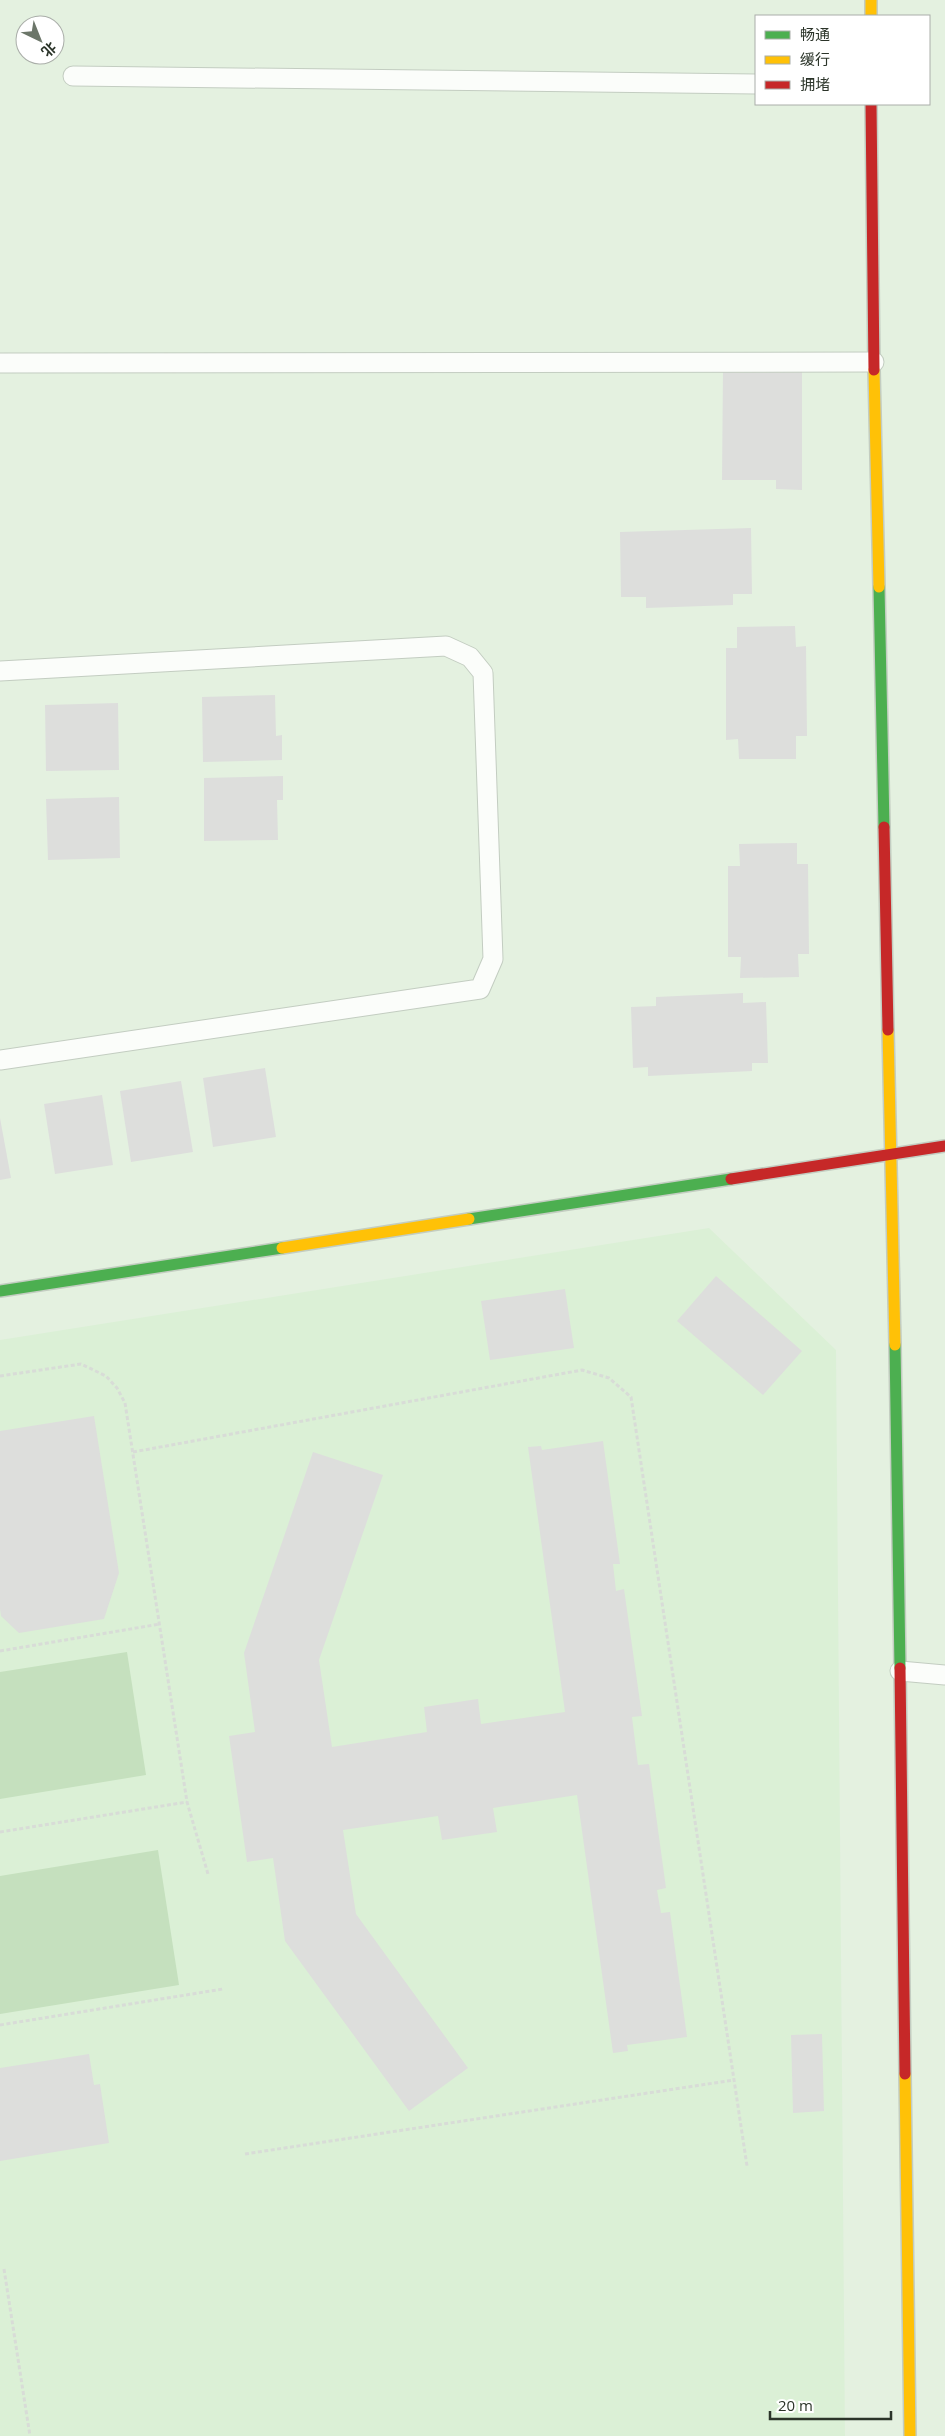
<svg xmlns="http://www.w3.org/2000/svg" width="945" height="2436" font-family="'Open Sans','Noto Sans SC',sans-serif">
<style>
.built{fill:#dbf0d6}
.grass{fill:#c5e0be}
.building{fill:#dddedc}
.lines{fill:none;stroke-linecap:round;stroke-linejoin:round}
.lane-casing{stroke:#c3cdc1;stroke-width:21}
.fast-casing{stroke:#c3cdc1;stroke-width:14}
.slow-casing{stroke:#c3cdc1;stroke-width:14}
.jam-casing{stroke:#c3cdc1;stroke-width:14}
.path{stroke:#d8dcd7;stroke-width:3;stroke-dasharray:4 2.5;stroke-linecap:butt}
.lane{stroke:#fbfdfa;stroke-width:19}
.fast{stroke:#4caf50;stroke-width:11}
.slow{stroke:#ffc107;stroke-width:11}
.jam{stroke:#c62828;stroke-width:11}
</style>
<rect width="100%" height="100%" fill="#e4f1e0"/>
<path class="built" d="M709 1228 836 1350 845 2436H0V1340Z"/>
<g class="grass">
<path d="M127 1652 146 1775 0 1799V1672Z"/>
<path d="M158 1850 179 1985 0 2014V1876Z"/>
</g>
<g class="building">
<path d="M802 368V490L776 489V480H722L723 369Z"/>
<path d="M751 528 752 594H733V605L646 608V597H621L620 532Z"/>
<path d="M795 626 796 647 806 646 807 736H796V759H739L738 739 726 740V648H737V627Z"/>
<path d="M275 695 276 736 282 735V760L203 762 202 697Z"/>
<path d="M118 703 119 770 46 771 45 705Z"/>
<path d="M283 776V800H277L278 840 204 841V778Z"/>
<path d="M119 797 120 858 48 860 46 799Z"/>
<path d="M797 843V864H808L809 954H798L799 977 740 978 741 957H728V866H740L739 844Z"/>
<path d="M743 993V1003L766 1002 768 1063H752V1071L648 1076V1067L633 1068 631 1007 656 1006V997Z"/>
<path d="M265 1068 276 1137 213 1147 203 1078Z"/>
<path d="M181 1081 193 1152 131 1162 120 1091Z"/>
<path d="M102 1095 113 1165 55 1174 44 1104Z"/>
<path d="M0 1118 11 1178 0 1180Z"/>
<path d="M716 1276 802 1351 763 1395 677 1321Z"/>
<path d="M565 1289 574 1348 490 1360 481 1301Z"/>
<path d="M94 1416 119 1573 104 1619 19 1633 1 1616 0 1609V1431Z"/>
<path d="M603 1441 620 1564H613L616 1591 624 1589 642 1716 632 1717 638 1765 649 1764 666 1888 657 1890 661 1913 670 1912 687 2037 627 2045 628 2051 613 2053 577 1795 493 1808 497 1832 442 1840 438 1816 343 1830 356 1914 468 2068 409 2111 285 1941 273 1858 247 1862 229 1736 255 1732 244 1653 313 1452 383 1475 319 1660 332 1747 427 1732 424 1707 478 1699 481 1724 565 1712 528 1447 541 1446 542 1450Z"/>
<path d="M822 2034 824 2111 793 2113 791 2035Z"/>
<path d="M89 2054 94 2085 100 2084 109 2143 0 2161V2068Z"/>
</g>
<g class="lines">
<defs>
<g id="lane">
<path d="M73 76 756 84"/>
<path d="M0 363 874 362"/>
<path d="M0 671 446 646 470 657 483 673 493 959 480 989 0 1060"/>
<path d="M900 1671 945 1675"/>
</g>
<g id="fast">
<path d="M879 587 884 827"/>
<path d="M469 1219 731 1179"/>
<path d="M0 1291 282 1248"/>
<path d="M895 1345 900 1668"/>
</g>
<g id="slow">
<path d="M871 0V16"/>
<path d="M874 370 879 587"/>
<path d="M888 1030 895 1345"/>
<path d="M282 1248 469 1219"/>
<path d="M905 2074 910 2436"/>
</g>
<g id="jam">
<path d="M871 104 874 370"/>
<path d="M884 827 888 1030"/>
<path d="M731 1179 945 1146"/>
<path d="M900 1668 905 2074"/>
</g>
</defs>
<use href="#lane" class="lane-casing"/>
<use href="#fast" class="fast-casing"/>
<use href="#slow" class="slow-casing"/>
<use href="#jam" class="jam-casing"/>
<g class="path">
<path d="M0 1376 81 1364 106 1376 117 1388 125 1403 187 1802 208 1874"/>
<path d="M133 1452 582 1370 609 1378 631 1397 747 2166"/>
<path d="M0 1651 160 1624"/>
<path d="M0 1832 187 1802"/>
<path d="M0 2025 223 1989"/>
<path d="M245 2154 734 2080"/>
<path d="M4 2269 30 2436"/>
</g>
<use href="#lane" class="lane"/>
<use href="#fast" class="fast"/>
<use href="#slow" class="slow"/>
<use href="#jam" class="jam"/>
</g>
<rect x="755" y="15" width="175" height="90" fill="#ffffff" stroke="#aaaea9"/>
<rect x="765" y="31" width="25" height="8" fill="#4caf50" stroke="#aaaea9"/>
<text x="800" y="40" font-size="15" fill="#2b3429">畅通</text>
<rect x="765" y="56" width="25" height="8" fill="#ffc107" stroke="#aaaea9"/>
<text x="800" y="65" font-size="15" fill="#2b3429">缓行</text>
<rect x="765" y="81" width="25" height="8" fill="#c62828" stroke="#aaaea9"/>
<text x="800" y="90" font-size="15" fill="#2b3429">拥堵</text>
<g transform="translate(40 40) rotate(137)"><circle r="24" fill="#ffffff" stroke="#aaaea9"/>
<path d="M0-4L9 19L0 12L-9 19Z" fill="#6c7669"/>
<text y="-8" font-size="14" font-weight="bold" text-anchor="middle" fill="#2b3429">北</text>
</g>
<path d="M770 2411v8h121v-8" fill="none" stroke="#2b3429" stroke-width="2.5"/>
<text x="778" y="2411" font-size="15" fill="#2b3429" stroke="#ffffff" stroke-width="4" paint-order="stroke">20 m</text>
</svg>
